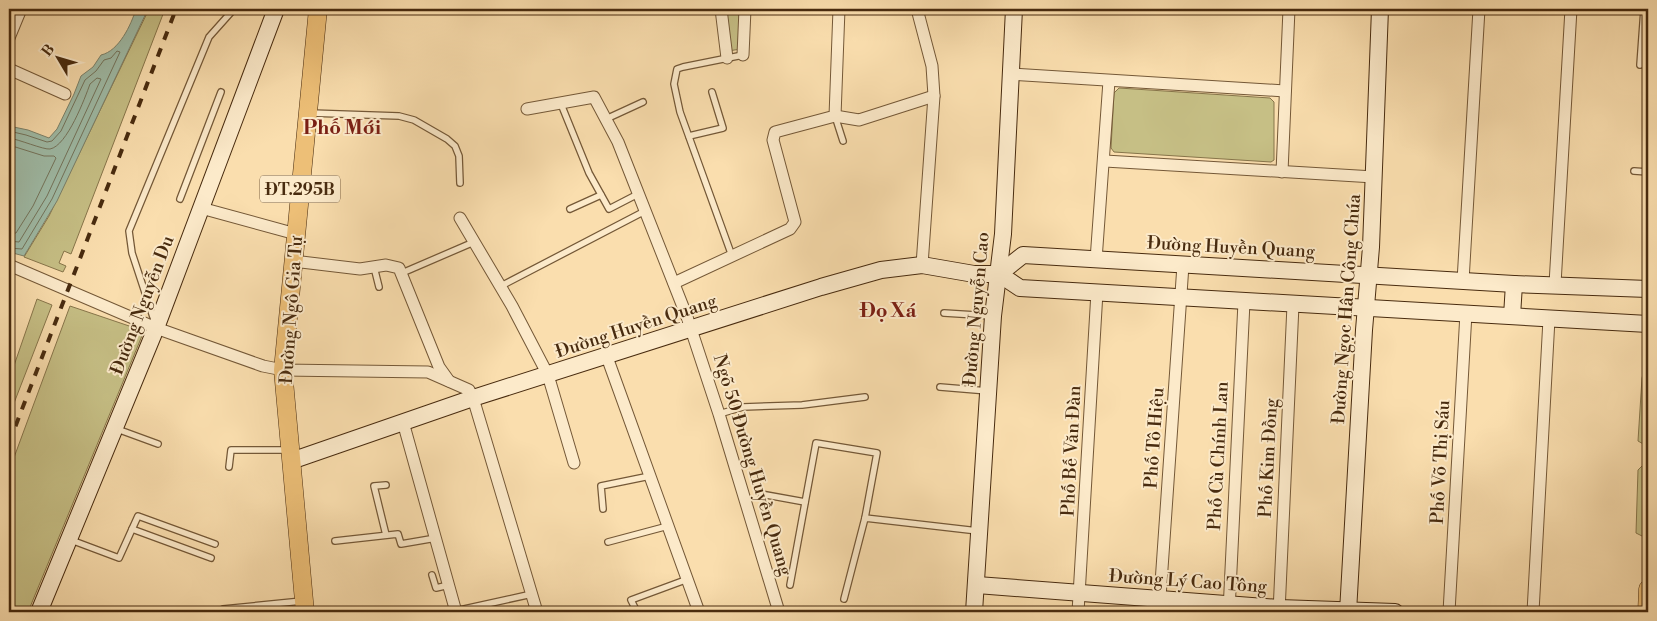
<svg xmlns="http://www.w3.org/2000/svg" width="1657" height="621" font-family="'Libre Bodoni',serif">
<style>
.green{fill:#c6bf85;stroke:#87754a}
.water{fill:#9fbca8;stroke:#7c826b}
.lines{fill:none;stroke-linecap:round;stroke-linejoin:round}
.shore{stroke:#74745c;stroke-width:1}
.lane-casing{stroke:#745837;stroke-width:8}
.street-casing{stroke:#745837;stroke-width:13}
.secondary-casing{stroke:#482b0f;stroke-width:18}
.primary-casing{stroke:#482b0f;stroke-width:19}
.lane{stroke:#fceaca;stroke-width:5.5}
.street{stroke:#fceaca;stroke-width:11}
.secondary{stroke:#fceaca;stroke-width:16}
.primary{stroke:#edbf77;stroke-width:18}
.rail{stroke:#482b0f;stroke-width:4;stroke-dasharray:9 9;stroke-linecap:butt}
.labels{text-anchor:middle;stroke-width:4;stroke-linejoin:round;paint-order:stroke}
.shield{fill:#fceaca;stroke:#7e6447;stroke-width:1}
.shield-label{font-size:16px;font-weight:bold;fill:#482b0f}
.street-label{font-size:18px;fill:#482b0f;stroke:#fceaca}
.quarter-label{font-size:20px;font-weight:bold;fill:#7a1f14;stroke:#fceaca}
</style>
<rect width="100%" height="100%" fill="#fadeae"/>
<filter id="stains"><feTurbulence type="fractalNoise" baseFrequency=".004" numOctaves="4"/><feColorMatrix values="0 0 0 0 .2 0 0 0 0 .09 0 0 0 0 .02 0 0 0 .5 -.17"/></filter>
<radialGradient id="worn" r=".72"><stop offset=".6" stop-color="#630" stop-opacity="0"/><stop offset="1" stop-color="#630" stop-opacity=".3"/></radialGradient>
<g class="green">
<path d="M149 9H165L71 254 64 251 59 263 66 266 63 272 24 257 49 216Z"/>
<path d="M723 9H742L741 49 728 51Z"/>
<path d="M1119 88 1270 98 1274 102V160L1271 162 1114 152 1111 148 1114 93Z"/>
<path d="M37 299 52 305 9 416V380Z"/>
<path d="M70 306 144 331 28 612H9V471Z"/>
<path d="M1648 367V443L1645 445 1638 441 1642 378 1644 370Z"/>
<path d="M1644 464 1648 466V469L1645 532 1642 536 1636 533 1638 470Z"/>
</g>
<path class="water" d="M136 9H148L57 201 24 256 9 252V126L28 130 49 138 57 129 74 94 81 76 93 67 101 55C119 51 131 25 136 9Z"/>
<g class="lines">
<g class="shore">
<path d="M9 131 26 135 47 142 52 141 61 131 85 80 96 71 104 60 111 58 117 51 120 52 52 199 22 249 9 248"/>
<path d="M9 138C18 139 44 150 50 149 67 146 85 98 90 84L97 78 101 79 47 196 19 242 9 241"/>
<path d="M9 145 44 156H54L56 158 33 206 16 233 9 234"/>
</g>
<defs>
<g id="lane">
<path d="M546 9 557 10"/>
<path d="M1640 65 1644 9"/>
<path d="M561 104 589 173 609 209 638 194"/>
<path d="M310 113 399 116 414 120 447 139 455 146 459 156 460 183"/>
<path d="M835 116 843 141"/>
<path d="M606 119 643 102"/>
<path d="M689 136 723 128 712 92"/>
<path d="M1634 171 1648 172"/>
<path d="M180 199 221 92"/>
<path d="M570 209 601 195"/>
<path d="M732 256 680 112 674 84 677 69 683 67 743 55"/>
<path d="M374 267 379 287"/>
<path d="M402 273 474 242"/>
<path d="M501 286 645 211"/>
<path d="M944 313 992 316"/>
<path d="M154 320 132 253 129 231 209 37 234 9"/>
<path d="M940 387 988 391"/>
<path d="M719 414 743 407 802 405 865 397"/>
<path d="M117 429 158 444"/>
<path d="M229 467 231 450H288"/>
<path d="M386 485 374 486 386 535"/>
<path d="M761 494 805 502"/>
<path d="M603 509 601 486 650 476"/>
<path d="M132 529 211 558"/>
<path d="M71 540 119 558 138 516 215 544"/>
<path d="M335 541 398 534 401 544 436 538"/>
<path d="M608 542 668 526"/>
<path d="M432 575 436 588 449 585"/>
<path d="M790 585 816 443 877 453 865 518"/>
<path d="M844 599 865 518 978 531"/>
<path d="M455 611 532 594"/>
<path d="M223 612V609L302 601"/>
<path d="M637 612 631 600 688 579"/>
</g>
<g id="street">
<path d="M721 9 727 58"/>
<path d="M917 9 932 66 934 96 922 265"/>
<path d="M9 38 21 9"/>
<path d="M743 55 745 9"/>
<path d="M9 69 65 94"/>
<path d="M1010 74 1285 91"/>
<path d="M527 109 594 97 618 142 687 317 719 414 779 612"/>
<path d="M835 116 859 120 934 96"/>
<path d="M1105 161 1374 177"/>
<path d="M1282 172 1289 9"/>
<path d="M201 208 296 234"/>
<path d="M460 218 512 306 548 375 574 463"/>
<path d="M1096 260 1109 81"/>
<path d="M293 261 360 269 386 265 399 268 439 367 449 381"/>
<path d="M9 265 156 328 263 366 283 370 428 372 469 390 473 398 537 612"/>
<path d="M1463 281 1479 9"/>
<path d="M674 283 790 229 795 222 773 140 775 132 835 116 839 9"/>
<path d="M1555 284 1571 9"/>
<path d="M607 357 699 612"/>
<path d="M403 422 456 612"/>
<path d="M1229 611 1244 302"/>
<path d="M1078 612 1097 292"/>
<path d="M1159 612 1183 265"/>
<path d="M1279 612 1293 305"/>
<path d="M1449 612 1466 313"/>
<path d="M1533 612 1549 319"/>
</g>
<g id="secondary">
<path d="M999 274 1023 255 1514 284 1648 289"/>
<path d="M1512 316 1514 284"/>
<path d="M291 461 473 398 821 287 881 270 922 265 974 274H999L1020 288 1648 324"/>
<path d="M977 585 1279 608 1395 612"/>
<path d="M39 612 156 328 276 9"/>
<path d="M974 612 993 316 1003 234 1014 9"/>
<path d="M1348 612 1364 330 1371 247 1380 9"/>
</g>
<g id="primary">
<path d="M305 612 283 370 318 9"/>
<path d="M1647 612 1648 589"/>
</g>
</defs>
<use href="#lane" class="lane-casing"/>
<use href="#street" class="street-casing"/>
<use href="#secondary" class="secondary-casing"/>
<use href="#primary" class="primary-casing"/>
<use href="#lane" class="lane"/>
<use href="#street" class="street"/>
<use href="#secondary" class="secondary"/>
<use href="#primary" class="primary"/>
<path class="rail" d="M9 443 176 9"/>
</g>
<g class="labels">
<rect class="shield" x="260" y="175.5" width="80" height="27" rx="4"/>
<g class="shield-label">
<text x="300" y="195">ĐT.295B</text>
</g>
<g class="street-label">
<text transform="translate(1231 247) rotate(3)" y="6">Đường Huyền Quang</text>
<text transform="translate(142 305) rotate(-69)" y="6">Đường Nguyễn Du</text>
<text transform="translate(976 309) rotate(-85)" y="6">Đường Nguyễn Cao</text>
<text transform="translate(1346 309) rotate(-86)" y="6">Đường Ngọc Hân Công Chúa</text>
<text transform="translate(291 310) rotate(-86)" y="6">Đường Ngô Gia Tự</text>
<text transform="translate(636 326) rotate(-18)" y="6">Đường Huyền Quang</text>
<text transform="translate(1154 438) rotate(-86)" y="6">Phố Tô Hiệu</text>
<text transform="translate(1071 451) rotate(-87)" y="6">Phố Bế Văn Đàn</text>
<text transform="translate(1218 456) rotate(-87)" y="6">Phố Cù Chính Lan</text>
<text transform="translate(1268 458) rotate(-87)" y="6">Phố Kim Đồng</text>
<text transform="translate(1440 462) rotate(-87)" y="6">Phố Võ Thị Sáu</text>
<text transform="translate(753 465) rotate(73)" y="6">Ngõ 50 Đường Huyền Quang</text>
<text transform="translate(1188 581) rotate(4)" y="6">Đường Lý Cao Tông</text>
</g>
<g class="quarter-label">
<text x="342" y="134">Phố Mới</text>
<text x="888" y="317">Đọ Xá</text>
</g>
</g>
<rect width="1657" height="621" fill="none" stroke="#fadeae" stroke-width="30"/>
<rect x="10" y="10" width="1637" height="601" fill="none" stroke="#482b0f" stroke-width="2.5"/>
<rect x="15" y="15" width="1627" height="591" fill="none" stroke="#482b0f"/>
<g transform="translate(58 58) rotate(308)" stroke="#fceaca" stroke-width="4" paint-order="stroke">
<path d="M0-4L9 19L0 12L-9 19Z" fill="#482b0f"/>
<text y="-8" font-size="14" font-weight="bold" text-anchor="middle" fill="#482b0f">B</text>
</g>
<rect width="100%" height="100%" filter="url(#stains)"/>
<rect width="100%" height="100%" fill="url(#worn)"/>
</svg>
